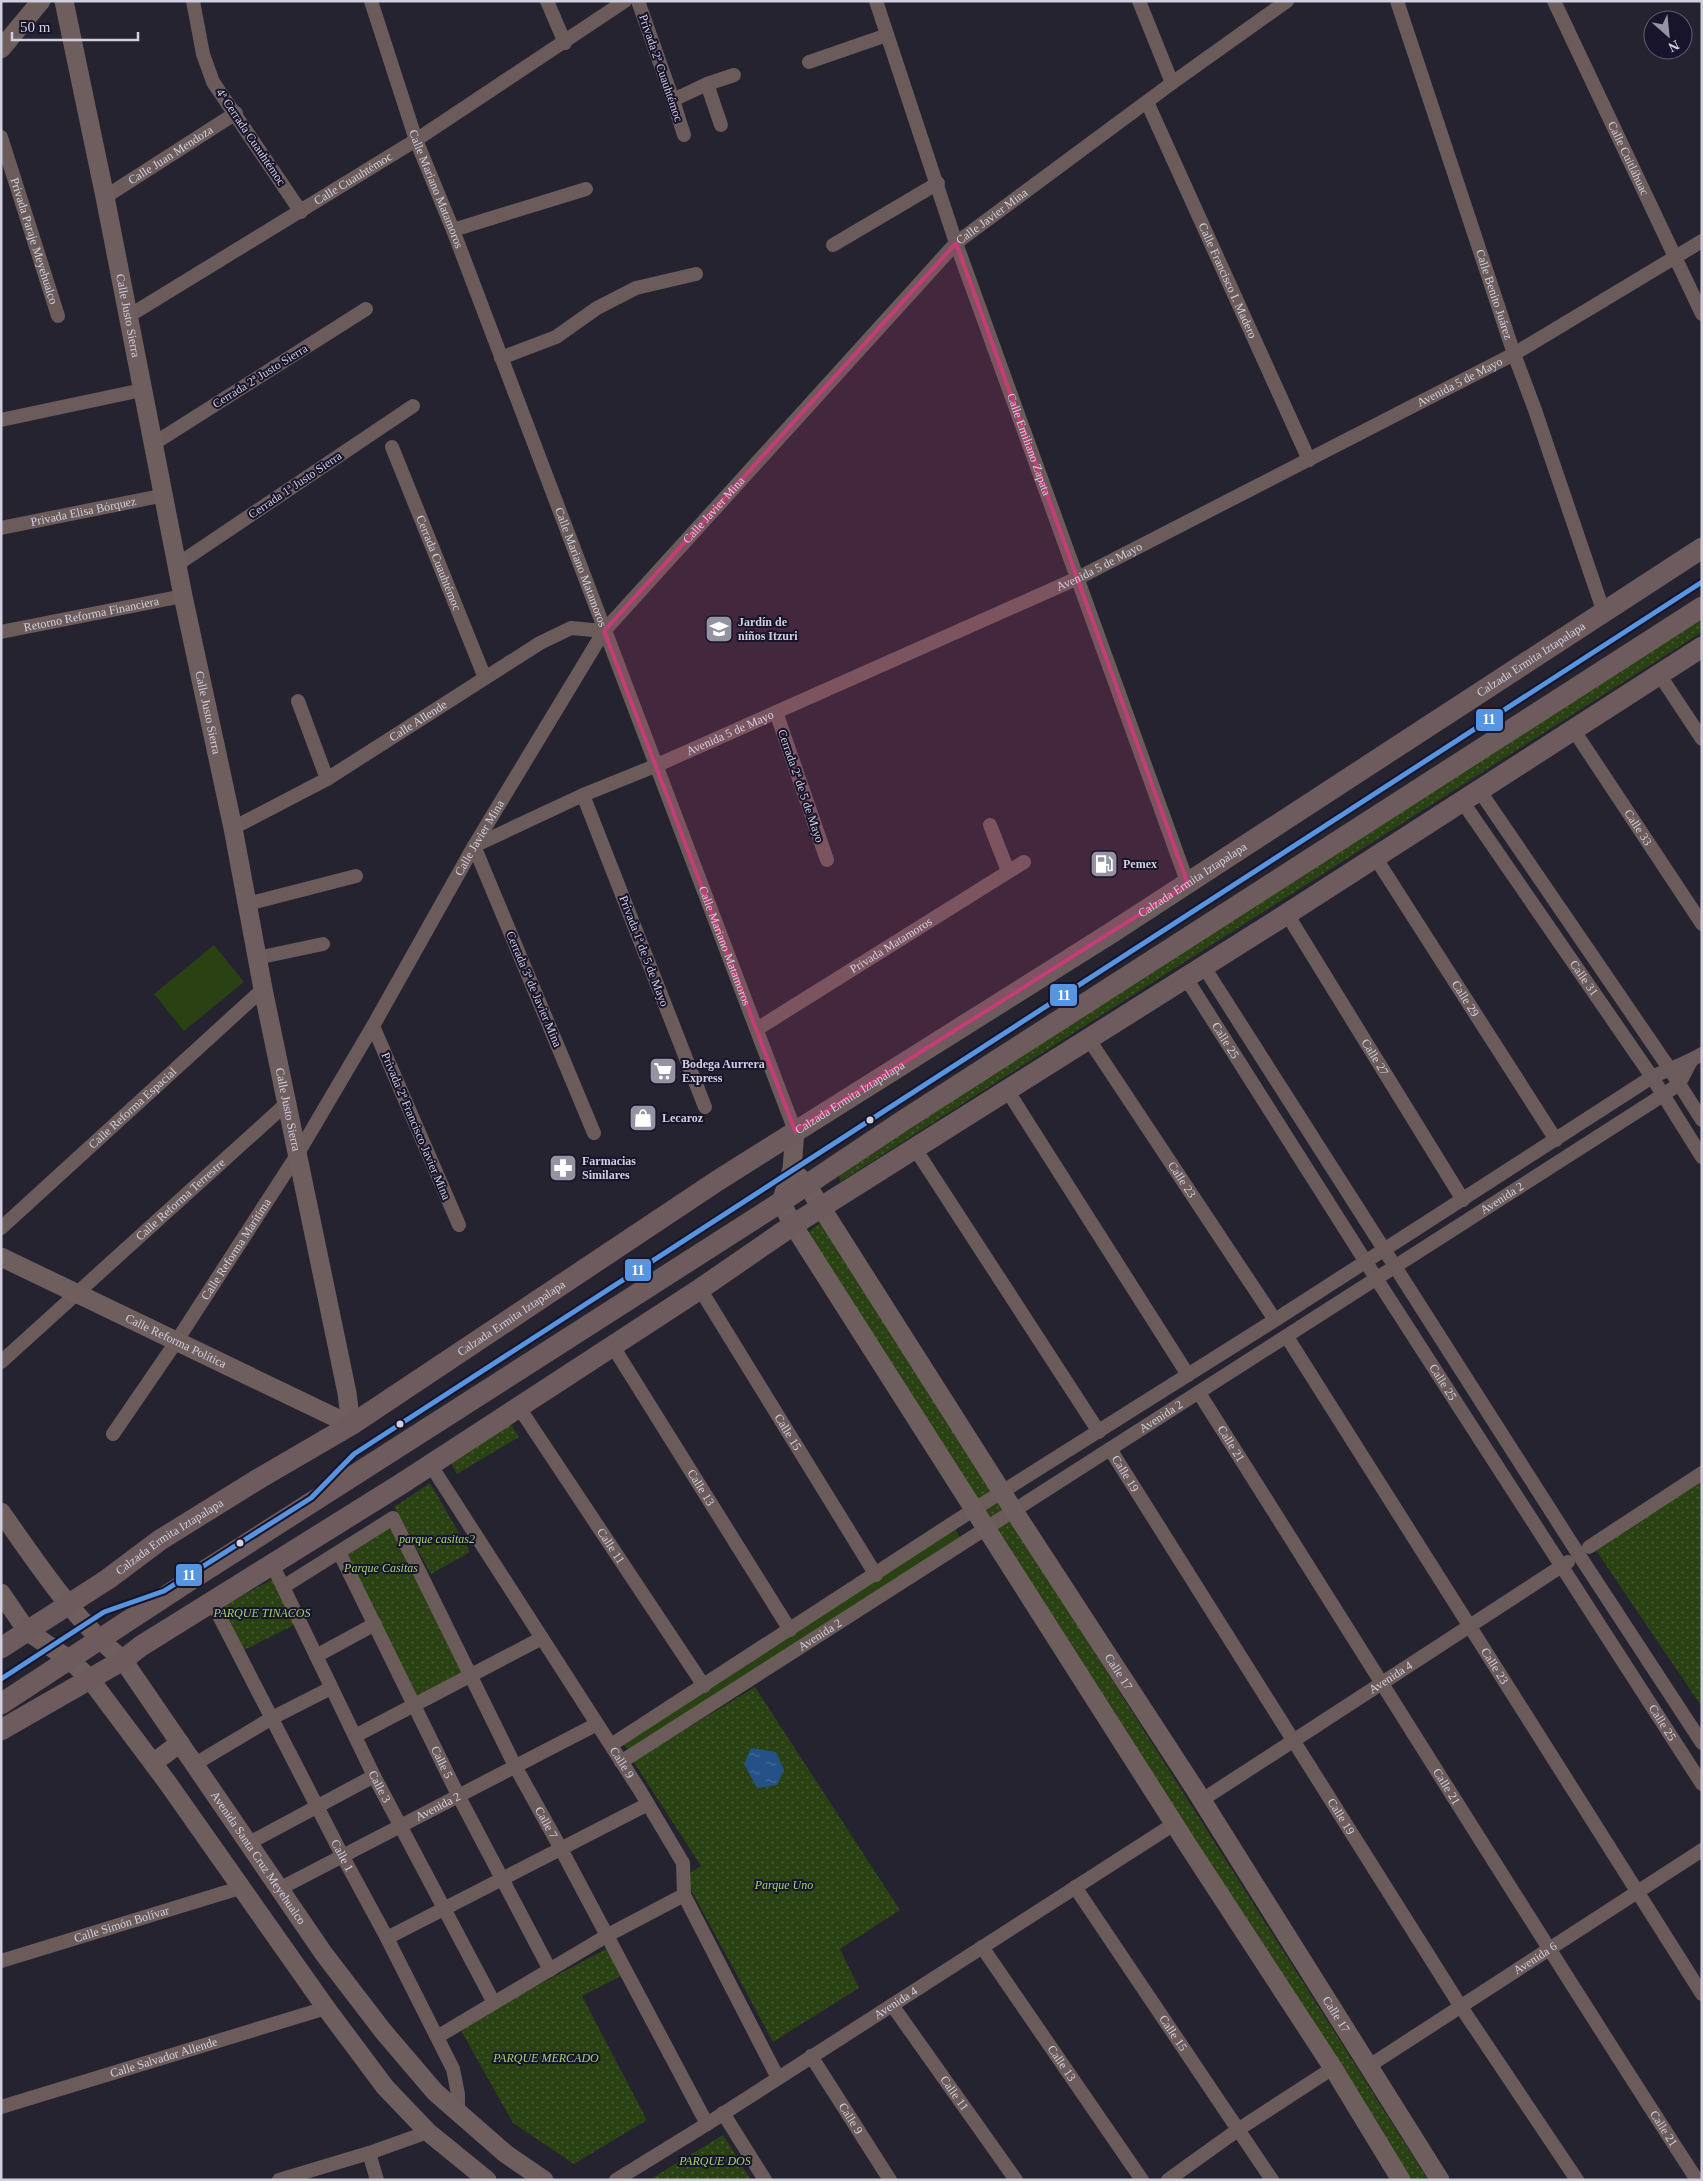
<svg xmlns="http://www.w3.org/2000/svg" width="1703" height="2181" font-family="Georgia,serif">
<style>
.green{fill:#2a4113}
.park{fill:url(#park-dots)}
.water{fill:url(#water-ripples)}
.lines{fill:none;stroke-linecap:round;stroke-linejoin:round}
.street{stroke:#6b5b5a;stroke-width:14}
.secondary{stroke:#6f5e5e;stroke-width:19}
.primary{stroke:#6d5b5e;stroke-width:21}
.bus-1-casing{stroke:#18142b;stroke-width:9}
.bus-1{stroke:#5795e1;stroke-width:5}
.marked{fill:#c53d76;fill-opacity:0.2;stroke:#c53d76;stroke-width:4;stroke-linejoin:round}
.bus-dot{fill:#d1d0e0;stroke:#18142b;stroke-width:2}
.labels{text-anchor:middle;stroke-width:4;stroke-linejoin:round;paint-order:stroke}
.street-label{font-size:12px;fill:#d1d0e0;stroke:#18142b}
.poi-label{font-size:12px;font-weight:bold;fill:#d1d0e0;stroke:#18142b;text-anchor:start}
.park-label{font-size:12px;font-style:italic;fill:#9fd272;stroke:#18142b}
.line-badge{stroke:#18142b;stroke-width:2}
.badge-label{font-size:14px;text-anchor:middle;font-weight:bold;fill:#fff}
</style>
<defs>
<pattern id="park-dots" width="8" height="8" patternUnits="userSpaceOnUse" patternTransform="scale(1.25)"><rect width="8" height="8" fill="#2a4113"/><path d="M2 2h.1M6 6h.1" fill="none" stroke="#485b35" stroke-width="1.8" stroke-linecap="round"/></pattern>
<pattern id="water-ripples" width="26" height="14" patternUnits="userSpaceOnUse" patternTransform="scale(1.25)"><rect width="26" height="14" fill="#245286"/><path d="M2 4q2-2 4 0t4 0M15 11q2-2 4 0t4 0" fill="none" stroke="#436a97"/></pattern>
</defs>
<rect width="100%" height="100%" fill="#24232f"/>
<g class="green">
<path d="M214 945 244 982 184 1031 154 994Z"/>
<path d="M955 1528 961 1539 631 1753 621 1742Z"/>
</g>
<g class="park">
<path d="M1702 619V632L840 1182 838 1171Z"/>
<path d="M822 1221 1428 2180H1406L807 1233Z"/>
<path d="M511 1424 519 1437 457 1474 451 1463Z"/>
<path d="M1702 1477V1707L1591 1543Z"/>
<path d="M430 1483 470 1552 431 1574 394 1507Z"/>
<path d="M392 1524 464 1675 416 1701 344 1556Z"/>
<path d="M273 1579 296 1624 244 1650 221 1607Z"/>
<path d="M755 1687 900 1910 840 1949 859 1988 773 2042 684 1877 701 1866 633 1761Z"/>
<path d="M606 1949 621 1976 582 1996 647 2120 574 2164 513 2123 459 2027Z"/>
<path d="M723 2135 751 2180H649Z"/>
</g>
<path class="water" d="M751 1748 776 1752 784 1770 777 1785 757 1788 744 1764Z"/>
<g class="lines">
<g class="street">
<path d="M193 1 203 54 213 82 301 212"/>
<path id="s1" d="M371 1 416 140 453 230 795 1131"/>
<path d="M547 1 565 43"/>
<path d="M638 1 673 100 684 135"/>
<path id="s2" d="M876 1 956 243 1188 884"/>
<path d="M1139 1 1172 83"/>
<path id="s3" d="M1397 1 1514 354 1535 410 1604 613"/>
<path id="s4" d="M1554 1 1702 314"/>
<path d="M809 62 887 35"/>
<path d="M707 84 721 125"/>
<path d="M673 100 707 84 734 75"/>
<path id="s5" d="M1147 102 1309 460"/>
<path id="s6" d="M1 137 58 316"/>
<path id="s7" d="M105 197 236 113"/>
<path d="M453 230 586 189"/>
<path d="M833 245 938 183"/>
<path id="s8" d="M127 317 416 140 625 1"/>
<path d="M501 358 556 337 597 308 636 288 696 274"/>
<path d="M1 420 142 390"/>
<path d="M153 444 366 309"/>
<path id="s9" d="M392 447 485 678"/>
<path id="s10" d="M1 528 165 495"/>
<path d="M178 564 413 406"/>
<path id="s11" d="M1 632 183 596"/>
<path d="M1659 674 1702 739"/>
<path d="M298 701 327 779"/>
<path d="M776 712 827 860"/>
<path id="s12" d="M1573 729 1702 924"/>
<path d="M1479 790 1669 1068 1702 1120"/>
<path d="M583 795 705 1107"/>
<path id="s13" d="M1462 801 1652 1077 1702 1157"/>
<path d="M990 825 1008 871"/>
<path id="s14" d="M233 828 327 779 540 643 571 628 604 631"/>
<path id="s15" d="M1375 857 1556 1140"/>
<path d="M247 904 356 876"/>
<path id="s16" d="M1287 914 1463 1200"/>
<path d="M257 958 323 944"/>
<path d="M1204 967 1579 1555 1702 1743"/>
<path id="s17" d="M1186 978 1383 1289 1702 1784"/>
<path d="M373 1026 459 1225"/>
<path id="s18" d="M757 1029 1024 862"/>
<path id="s19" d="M1088 1038 1275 1320"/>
<path d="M1007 1090 1188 1375"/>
<path id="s20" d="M594 1133 474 846 583 795 655 766 1078 578 1514 354 1702 241"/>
<path d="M914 1147 1099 1432"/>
<path id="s21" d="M1 1228 263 989"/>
<path id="s22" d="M700 1289 876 1575"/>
<path id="s23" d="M1287 1337 1702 1994"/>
<path id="s24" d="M612 1345 790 1630"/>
<path id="s25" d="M1 1362 286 1104"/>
<path id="s26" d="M1199 1393C1365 1655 1528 1919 1697 2180"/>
<path id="s27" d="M518 1406 704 1686"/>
<path id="s28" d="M113 1434 176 1342 297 1155 373 1026 474 846 604 631 956 243 1172 83 1287 1"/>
<path id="s29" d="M1110 1449 1461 2007 1577 2180"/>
<path id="s30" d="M430 1464 639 1789 683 1863 684 1895 778 2078"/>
<path d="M1589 1547 1702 1473"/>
<path id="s31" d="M339 1552 458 1795 550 1970"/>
<path id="s32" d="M273 1566 374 1776 494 2003"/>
<path id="s33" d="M283 1587 393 1518 515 1766 561 1849 707 2124"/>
<path id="s34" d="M212 1602 342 1855 387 1938 453 2069 458 2094V2112"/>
<path d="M316 1656 375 1624"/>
<path d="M355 1736 542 1638"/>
<path d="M611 1745 973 1510 1275 1320 1652 1077C1668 1069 1686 1064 1702 1054"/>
<path id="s35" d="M621 1762 1663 1095 1679 1084 1691 1061"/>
<path d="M195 1764 272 1718 331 1688"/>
<path id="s36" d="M1202 1800 1568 1562"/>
<path d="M249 1843 374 1776"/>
<path id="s37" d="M1075 1887 1272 2180"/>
<path id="s38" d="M279 1889 597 1724"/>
<path d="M387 1938 648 1804"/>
<path id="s39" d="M982 1947 1142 2180"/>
<path id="s40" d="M1 1961 243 1887"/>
<path id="s41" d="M892 2005 1016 2180"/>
<path d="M437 2037 608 1935 684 1895"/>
<path id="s42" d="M811 2056 890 2180"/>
<path id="s43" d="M1369 2066 1702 1850"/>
<path id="s44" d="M1 2107 326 2008"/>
<path d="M723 2113 765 2180"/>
<path d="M369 2153 377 2180"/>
<path d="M279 2180 369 2153 428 2132"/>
<path id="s45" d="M616 2180 707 2124 1174 1824"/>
<path d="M1168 2180 1239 2129 1333 2068"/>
</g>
<g class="secondary">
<path id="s46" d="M64 1 105 197 183 596 233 828 263 989 347 1393 351 1425"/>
<path d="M1 49 41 1"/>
<path d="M795 1131 792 1169 781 1202 793 1225 1189 1847 1333 2068 1401 2180"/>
<path id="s47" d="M797 1175 807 1185 1014 1511 1193 1786 1440 2180"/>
<path id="s48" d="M1 1257 351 1425"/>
<path id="s49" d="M1 1512C37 1563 74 1620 123 1660L324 1954 383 2031 435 2092 506 2154 544 2180"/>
<path d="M1 1593 27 1631 70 1660 90 1679 167 1782 326 2008 385 2087 428 2132 487 2180"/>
<path d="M153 1763 180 1743"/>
</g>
<g class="primary">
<path id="s50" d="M1 1648 108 1579 160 1540 260 1478 351 1425 717 1181 1111 933 1702 548"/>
<path d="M1 1704 195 1577 781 1202 904 1120 1702 607"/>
<path d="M1 1730 123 1660 141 1646 401 1484 700 1289 793 1225 1287 914 1702 647"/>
</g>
<defs>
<path id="bus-1" d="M1 1679 104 1612 164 1591 311 1498 354 1454 1702 582"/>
</defs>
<use href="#bus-1" class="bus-1-casing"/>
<use href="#bus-1" class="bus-1"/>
</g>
<path class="marked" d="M956 243 1188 884 795 1131 604 631Z"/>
<defs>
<symbol id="school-square" viewBox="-11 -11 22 22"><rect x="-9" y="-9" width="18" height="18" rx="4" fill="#9493a2" stroke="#18142b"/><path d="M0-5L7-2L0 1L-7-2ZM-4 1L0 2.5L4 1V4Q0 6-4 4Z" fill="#fff"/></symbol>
<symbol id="fuel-square" viewBox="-11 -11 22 22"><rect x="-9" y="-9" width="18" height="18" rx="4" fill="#9493a2" stroke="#18142b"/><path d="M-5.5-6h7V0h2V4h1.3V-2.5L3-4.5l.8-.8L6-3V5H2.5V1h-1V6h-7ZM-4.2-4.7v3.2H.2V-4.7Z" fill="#fff"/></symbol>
<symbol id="supermarket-square" viewBox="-11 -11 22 22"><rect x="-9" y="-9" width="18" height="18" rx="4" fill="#9493a2" stroke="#18142b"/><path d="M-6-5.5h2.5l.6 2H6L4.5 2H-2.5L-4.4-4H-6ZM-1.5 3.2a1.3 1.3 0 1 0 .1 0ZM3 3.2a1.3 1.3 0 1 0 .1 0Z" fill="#fff"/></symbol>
<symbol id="shop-square" viewBox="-11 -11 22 22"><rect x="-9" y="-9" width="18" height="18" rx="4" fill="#9493a2" stroke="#18142b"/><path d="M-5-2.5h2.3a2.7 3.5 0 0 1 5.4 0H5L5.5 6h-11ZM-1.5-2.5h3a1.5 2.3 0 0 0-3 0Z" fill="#fff"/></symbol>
<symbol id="pharmacy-square" viewBox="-11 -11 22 22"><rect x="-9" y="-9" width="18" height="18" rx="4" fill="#9493a2" stroke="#18142b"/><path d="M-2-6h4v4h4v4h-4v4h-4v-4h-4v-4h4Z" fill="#fff"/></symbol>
</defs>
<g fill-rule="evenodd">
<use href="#school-square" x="703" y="613" width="32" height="32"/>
<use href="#fuel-square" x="1088" y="848" width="32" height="32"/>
<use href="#supermarket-square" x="647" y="1055" width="32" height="32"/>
<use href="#shop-square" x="627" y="1102" width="32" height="32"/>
<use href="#pharmacy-square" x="547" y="1152" width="32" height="32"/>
</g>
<g class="bus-dot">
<circle cx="870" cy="1120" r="4.5"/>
<circle cx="400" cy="1424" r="4.5"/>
<circle cx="240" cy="1543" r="4.5"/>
</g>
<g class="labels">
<g class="street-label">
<text transform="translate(661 68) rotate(71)" y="4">Privada 2ª Cuauhtémoc</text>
<text transform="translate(251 137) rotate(56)" y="4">4ª Cerrada Cuauhtémoc</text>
<text dy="4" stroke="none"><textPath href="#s7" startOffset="78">Calle Juan Mendoza</textPath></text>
<text dy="4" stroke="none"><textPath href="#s4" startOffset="174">Calle Cuitláhuac</textPath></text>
<text dy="4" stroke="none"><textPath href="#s8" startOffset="265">Calle Cuauhtémoc</textPath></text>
<text dy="4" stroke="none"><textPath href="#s1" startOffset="199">Calle Mariano Matamoros</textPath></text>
<text dy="4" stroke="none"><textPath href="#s28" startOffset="1510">Calle Javier Mina</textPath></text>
<text dy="4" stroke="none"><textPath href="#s6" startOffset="109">Privada Paraje Meyehualco</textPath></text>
<text dy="4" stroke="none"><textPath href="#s5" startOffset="196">Calle Francisco I. Madero</textPath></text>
<text dy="4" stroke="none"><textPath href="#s3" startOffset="309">Calle Benito Juárez</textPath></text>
<text dy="4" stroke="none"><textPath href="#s46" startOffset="321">Calle Justo Sierra</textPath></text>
<text transform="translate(260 376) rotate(-32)" y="4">Cerrada 2ª Justo Sierra</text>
<text dy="4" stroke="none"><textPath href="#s20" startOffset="1401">Avenida 5 de Mayo</textPath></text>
<text dy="4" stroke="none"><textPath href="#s2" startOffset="469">Calle Emiliano Zapata</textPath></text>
<text transform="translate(295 485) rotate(-34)" y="4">Cerrada 1ª Justo Sierra</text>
<text dy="4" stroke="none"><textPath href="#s28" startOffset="1105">Calle Javier Mina</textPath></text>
<text dy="4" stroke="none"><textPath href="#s10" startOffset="84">Privada Elisa Bórquez</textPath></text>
<text dy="4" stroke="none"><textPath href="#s9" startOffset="125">Cerrada Cuauhtémoc</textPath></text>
<text dy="4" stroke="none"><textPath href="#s20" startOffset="996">Avenida 5 de Mayo</textPath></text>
<text dy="4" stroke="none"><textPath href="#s1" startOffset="604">Calle Mariano Matamoros</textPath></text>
<text dy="4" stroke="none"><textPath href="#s11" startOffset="92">Retorno Reforma Financiera</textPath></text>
<text dy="4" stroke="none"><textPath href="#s50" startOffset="1822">Calzada Ermita Iztapalapa</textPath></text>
<text dy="4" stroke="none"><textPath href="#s46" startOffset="726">Calle Justo Sierra</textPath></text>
<text dy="4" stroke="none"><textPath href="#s14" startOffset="214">Calle Allende</textPath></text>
<text dy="4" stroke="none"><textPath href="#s20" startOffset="591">Avenida 5 de Mayo</textPath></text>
<text transform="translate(801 786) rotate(71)" y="4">Cerrada 2ª de 5 de Mayo</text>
<text dy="4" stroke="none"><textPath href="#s12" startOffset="118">Calle 33</textPath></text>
<text dy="4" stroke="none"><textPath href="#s28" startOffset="700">Calle Javier Mina</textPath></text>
<text dy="4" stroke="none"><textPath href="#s50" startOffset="1418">Calzada Ermita Iztapalapa</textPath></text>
<text dy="4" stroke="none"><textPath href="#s18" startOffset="158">Privada Matamoros</textPath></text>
<text dy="4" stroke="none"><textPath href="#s1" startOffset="1009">Calle Mariano Matamoros</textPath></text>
<text transform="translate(644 951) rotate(69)" y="4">Privada 1ª de 5 de Mayo</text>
<text dy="4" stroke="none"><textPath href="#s13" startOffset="215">Calle 31</textPath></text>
<text transform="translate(534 989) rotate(67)" y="4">Cerrada 3ª de Javier Mina</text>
<text dy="4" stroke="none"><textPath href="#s15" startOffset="168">Calle 29</textPath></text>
<text dy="4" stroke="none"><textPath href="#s17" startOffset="74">Calle 25</textPath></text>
<text dy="4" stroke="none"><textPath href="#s16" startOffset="168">Calle 27</textPath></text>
<text dy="4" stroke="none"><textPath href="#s50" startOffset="1012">Calzada Ermita Iztapalapa</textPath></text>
<text dy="4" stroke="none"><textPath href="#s21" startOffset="178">Calle Reforma Espacial</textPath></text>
<text dy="4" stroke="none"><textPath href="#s46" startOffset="1131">Calle Justo Sierra</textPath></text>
<text transform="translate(416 1126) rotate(67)" y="4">Privada 2ª Francisco Javier Mina</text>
<text dy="4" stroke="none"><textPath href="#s19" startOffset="170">Calle 23</textPath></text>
<text dy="4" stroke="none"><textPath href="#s25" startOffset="242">Calle Reforma Terrestre</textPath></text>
<text dy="4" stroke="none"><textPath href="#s35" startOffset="1046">Avenida 2</textPath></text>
<text dy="4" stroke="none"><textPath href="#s28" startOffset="222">Calle Reforma Marítima</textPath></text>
<text dy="4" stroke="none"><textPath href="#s50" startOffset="608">Calzada Ermita Iztapalapa</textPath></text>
<text dy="4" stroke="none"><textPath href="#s48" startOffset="194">Calle Reforma Política</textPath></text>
<text dy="4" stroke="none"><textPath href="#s17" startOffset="479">Calle 25</textPath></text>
<text dy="4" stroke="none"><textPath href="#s35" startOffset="641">Avenida 2</textPath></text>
<text dy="4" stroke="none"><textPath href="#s22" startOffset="168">Calle 15</textPath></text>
<text dy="4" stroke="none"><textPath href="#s26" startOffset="60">Calle 21</textPath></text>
<text dy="4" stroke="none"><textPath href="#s29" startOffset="29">Calle 19</textPath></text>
<text dy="4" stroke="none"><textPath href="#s24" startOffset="168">Calle 13</textPath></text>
<text dy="4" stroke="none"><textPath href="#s50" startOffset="202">Calzada Ermita Iztapalapa</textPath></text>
<text dy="4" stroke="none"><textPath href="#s27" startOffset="168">Calle 11</textPath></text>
<text dy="4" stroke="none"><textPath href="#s35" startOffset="236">Avenida 2</textPath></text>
<text dy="4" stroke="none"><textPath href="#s23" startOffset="389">Calle 23</textPath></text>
<text dy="4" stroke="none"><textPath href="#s47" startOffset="592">Calle 17</textPath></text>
<text dy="4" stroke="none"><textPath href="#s36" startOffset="225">Avenida 4</textPath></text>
<text dy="4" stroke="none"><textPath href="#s17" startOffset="884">Calle 25</textPath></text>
<text dy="4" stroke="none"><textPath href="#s31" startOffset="234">Calle 5</textPath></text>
<text dy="4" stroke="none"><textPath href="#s30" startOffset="355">Calle 9</textPath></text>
<text dy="4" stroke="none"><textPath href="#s32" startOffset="245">Calle 3</textPath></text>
<text dy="4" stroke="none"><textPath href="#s26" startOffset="465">Calle 21</textPath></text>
<text dy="4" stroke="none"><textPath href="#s38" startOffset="179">Avenida 2</textPath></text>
<text dy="4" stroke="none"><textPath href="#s29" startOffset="434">Calle 19</textPath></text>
<text dy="4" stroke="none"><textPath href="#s33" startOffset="471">Calle 7</textPath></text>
<text dy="4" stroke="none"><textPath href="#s34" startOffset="285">Calle 1</textPath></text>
<text dy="4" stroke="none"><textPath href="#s49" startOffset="432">Avenida Santa Cruz Meyehualco</textPath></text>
<text dy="4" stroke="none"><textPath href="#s40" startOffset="126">Calle Simón Bolívar</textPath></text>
<text dy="4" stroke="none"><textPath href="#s43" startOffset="198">Avenida 6</textPath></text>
<text dy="4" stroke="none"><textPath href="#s45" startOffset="331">Avenida 4</textPath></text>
<text dy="4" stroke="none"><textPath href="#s47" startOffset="998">Calle 17</textPath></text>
<text dy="4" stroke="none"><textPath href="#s37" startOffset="176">Calle 15</textPath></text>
<text dy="4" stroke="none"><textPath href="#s44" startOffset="170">Calle Salvador Allende</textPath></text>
<text dy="4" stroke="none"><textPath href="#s39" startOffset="141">Calle 13</textPath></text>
<text dy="4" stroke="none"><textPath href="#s41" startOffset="108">Calle 11</textPath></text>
<text dy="4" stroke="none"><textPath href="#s42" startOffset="74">Calle 9</textPath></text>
<text dy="4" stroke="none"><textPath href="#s26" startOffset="870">Calle 21</textPath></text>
</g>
<g class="poi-label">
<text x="738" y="626">Jardín de<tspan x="738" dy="14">niños Itzuri</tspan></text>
<text x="1123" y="868">Pemex</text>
<text x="682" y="1068">Bodega Aurrera<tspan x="682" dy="14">Express</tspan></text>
<text x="662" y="1122">Lecaroz</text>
<text x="582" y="1165">Farmacias<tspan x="582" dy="14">Similares</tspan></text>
</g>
<g class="park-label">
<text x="437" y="1543">parque casitas2</text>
<text x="381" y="1572">Parque Casitas</text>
<text x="262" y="1617">PARQUE TINACOS</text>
<text x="784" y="1889">Parque Uno</text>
<text x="546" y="2062">PARQUE MERCADO</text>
<text x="715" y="2165">PARQUE DOS</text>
</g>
</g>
<g class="line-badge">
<rect x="1475" y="708" width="29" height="24" rx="5" fill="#5795e1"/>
<rect x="1049" y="983" width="29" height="24" rx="5" fill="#5795e1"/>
<rect x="624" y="1258" width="28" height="24" rx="5" fill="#5795e1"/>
<rect x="175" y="1563" width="28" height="24" rx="5" fill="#5795e1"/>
</g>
<g class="badge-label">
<text x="1489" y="724">11</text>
<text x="1064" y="1000">11</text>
<text x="638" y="1275">11</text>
<text x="189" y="1580">11</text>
</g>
<rect width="1703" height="2181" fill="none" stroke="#d1d0e0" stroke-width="5"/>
<g transform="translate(1668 35) rotate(153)"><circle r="24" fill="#18142b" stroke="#625f73"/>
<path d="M0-4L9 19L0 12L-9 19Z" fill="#9493a2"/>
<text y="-8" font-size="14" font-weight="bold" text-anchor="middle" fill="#d1d0e0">N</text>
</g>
<path d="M12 32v8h126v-8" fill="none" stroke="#d1d0e0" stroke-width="2.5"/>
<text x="20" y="32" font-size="15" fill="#d1d0e0" stroke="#18142b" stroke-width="4" paint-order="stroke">50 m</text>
</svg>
